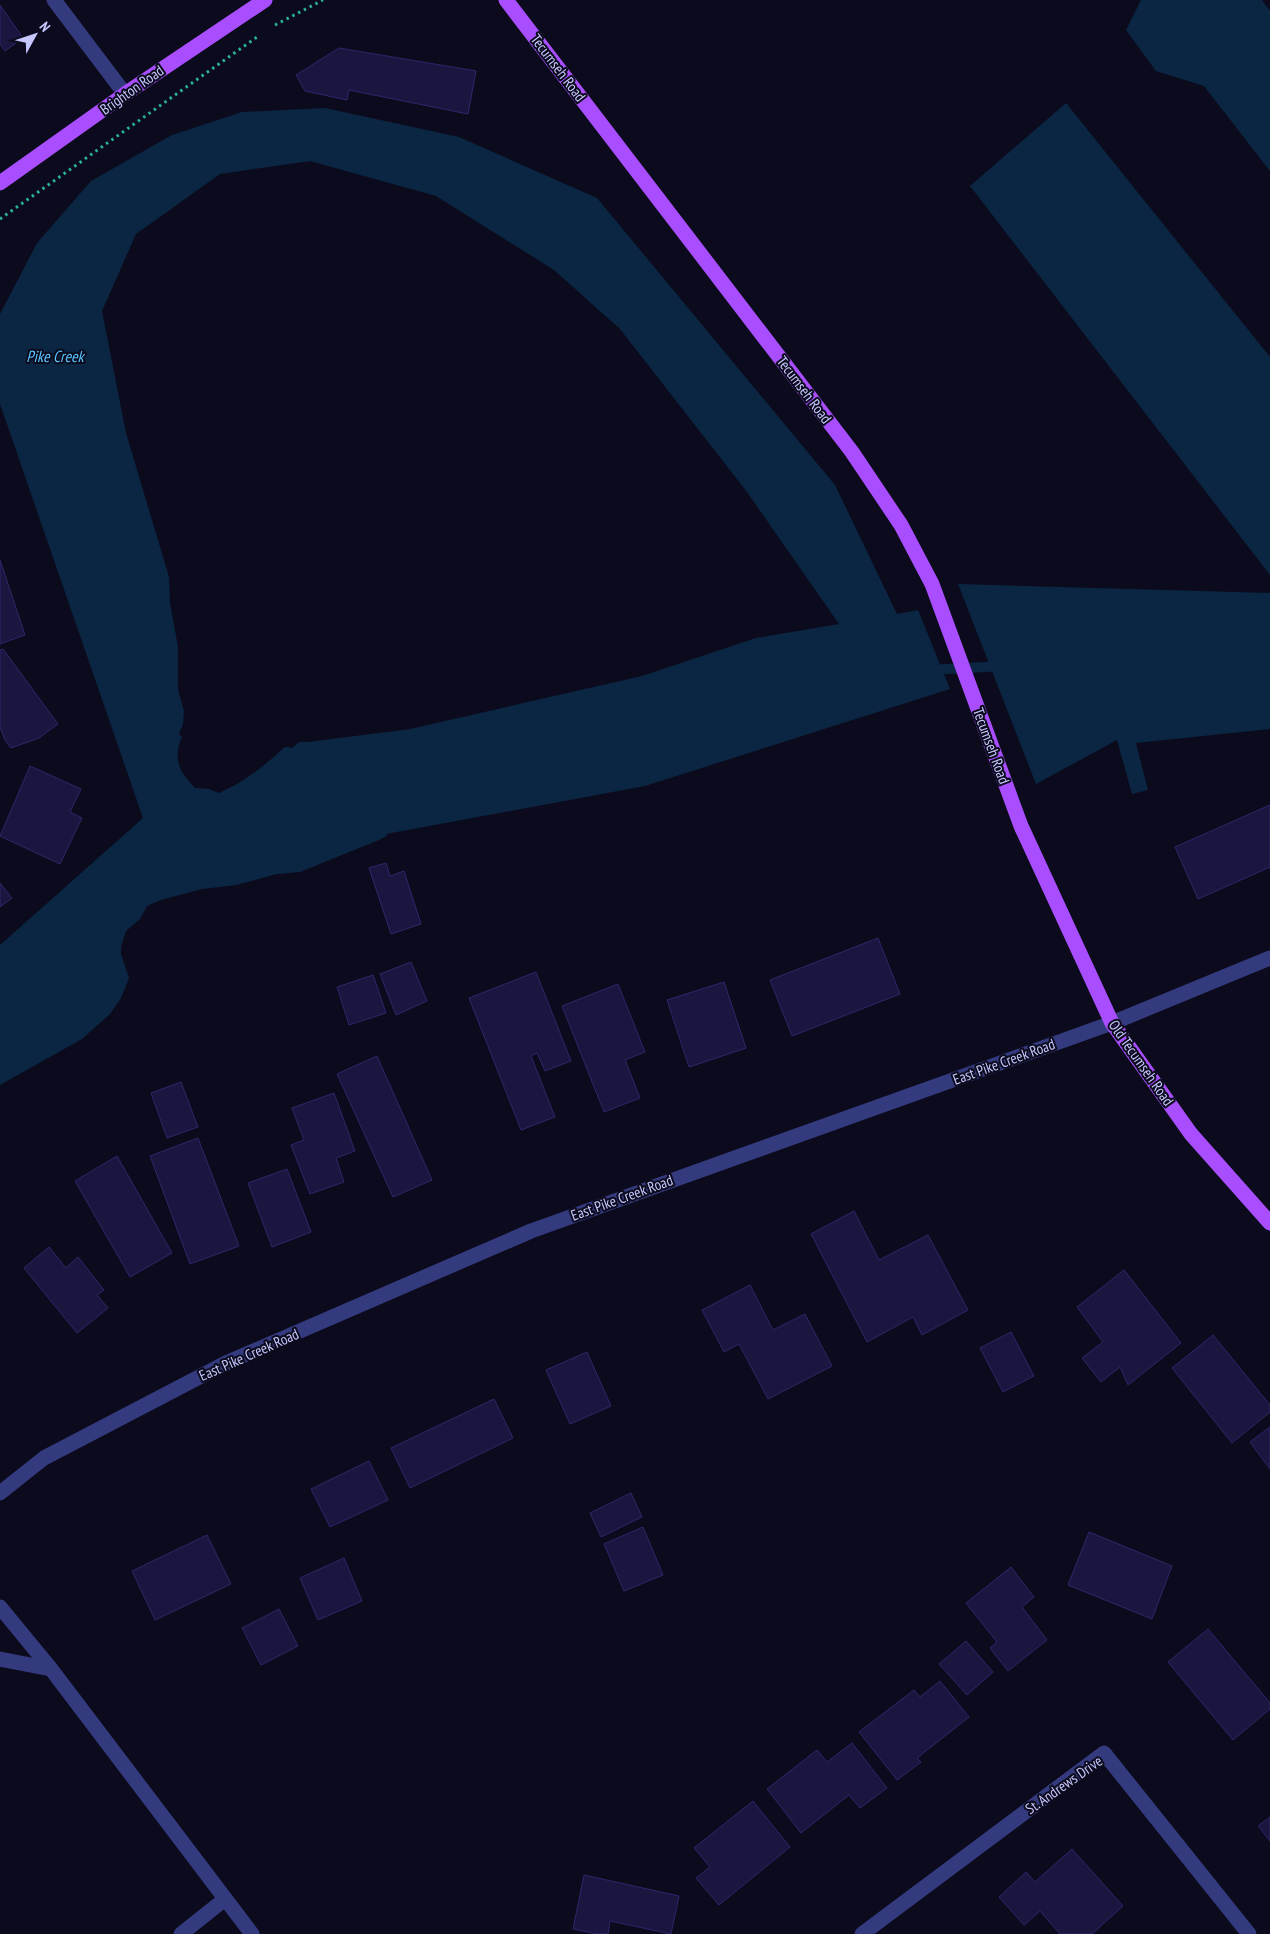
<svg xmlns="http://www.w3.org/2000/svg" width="1270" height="1934" font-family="'PT Sans Narrow',sans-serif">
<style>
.water{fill:#0a2642;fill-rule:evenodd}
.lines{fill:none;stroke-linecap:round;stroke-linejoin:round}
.stream{stroke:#0a2642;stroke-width:10}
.building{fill:#1a163f;stroke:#2d276b}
.path{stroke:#29b199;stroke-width:3;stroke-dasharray:2.5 4;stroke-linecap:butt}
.minor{stroke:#343a7e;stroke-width:15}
.major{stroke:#a84eff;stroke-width:15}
.labels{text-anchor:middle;stroke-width:4;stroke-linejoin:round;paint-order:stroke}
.street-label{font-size:15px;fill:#c7c7ff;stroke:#0c0b1d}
.water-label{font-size:16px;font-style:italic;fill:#55c4ff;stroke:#0c0b1d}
</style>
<rect width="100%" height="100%" fill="#0c0b1d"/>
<g class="water">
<path d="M1141 0H1262L1270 11V171L1204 86 1156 71 1126 30Z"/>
<path d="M1066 103 1270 357V575L970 186Z"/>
<path d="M325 108 459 137 597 198 835 485 897 614 918 610 950 689 645 786 386 834 387 836 379 840 300 872 277 874 236 885 202 889 161 900 147 906 140 919 126 931 121 947V954L129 978 121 998 110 1014 82 1039 0 1085V945L143 818 0 404V314L37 243 91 181 172 135 242 112ZM310 161 436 196 554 270 620 329 747 492 839 624 756 638 642 676 410 729 308 742H299L292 748 285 747C264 766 244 782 219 793L209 789 195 788C180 772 172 760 182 737L179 734 183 724 184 711 178 690V647L170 603 169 577 126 433 102 311 136 234 220 174Z"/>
<path d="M958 584 1270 593V729L1136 743 1148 790 1132 794 1117 740 1036 784Z"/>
</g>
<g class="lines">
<path class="stream" d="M929 670 1004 666"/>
</g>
<g class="building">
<path d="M0 5 23 38 5 51 0 44Z"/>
<path d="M339 48 476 71 468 114 349 90 347 100 305 91 296 75Z"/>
<path d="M0 560 25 635 0 644Z"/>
<path d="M3 649 58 724 39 738 11 748 5 740 0 727V650Z"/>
<path d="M30 766 81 789 70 812 82 818 60 864 0 836Z"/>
<path d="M1270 805V867L1198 899 1175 847Z"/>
<path d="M386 863 390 876 404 871 421 924 391 934 369 868Z"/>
<path d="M0 883 12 898 0 907Z"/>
<path d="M878 938 900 994 792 1036 770 980Z"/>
<path d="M411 962 427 1001 396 1015 380 974Z"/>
<path d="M536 972 571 1061 545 1071 537 1053 531 1056 555 1117 521 1130 469 998Z"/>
<path d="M373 975 386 1013 349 1025 337 987Z"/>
<path d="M724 982 746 1048 689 1067 667 1000Z"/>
<path d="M618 984 645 1052 625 1060 640 1098 604 1112 562 1006Z"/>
<path d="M377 1056 432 1180 393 1197 337 1074Z"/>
<path d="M181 1082 198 1127 167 1138 151 1093Z"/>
<path d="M334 1093 355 1151 336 1158 344 1182 310 1194 291 1145 304 1140 292 1108Z"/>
<path d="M198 1138 239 1246 190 1264 150 1156Z"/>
<path d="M117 1156 172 1253 130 1277 75 1181Z"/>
<path d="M287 1169 311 1232 272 1247 248 1183Z"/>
<path d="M854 1211 879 1260 928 1235 968 1310 922 1335 913 1317 867 1342 811 1234Z"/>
<path d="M49 1247 66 1268 78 1257 104 1290 97 1295 108 1308 77 1333 24 1268Z"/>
<path d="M1124 1270 1181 1343 1128 1385 1120 1367 1101 1382 1082 1358 1103 1342 1077 1307Z"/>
<path d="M750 1285 773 1330 805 1314 832 1366 768 1399 739 1344 724 1352 702 1310Z"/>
<path d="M1011 1332 1034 1376 1003 1392 980 1348Z"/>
<path d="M1213 1335 1270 1405V1412L1232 1443 1172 1368Z"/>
<path d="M587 1352 611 1406 570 1424 546 1370Z"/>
<path d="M494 1399 513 1438 410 1488 391 1448Z"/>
<path d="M1270 1427V1469L1250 1442Z"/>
<path d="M369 1461 388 1500 330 1527 311 1489Z"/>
<path d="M631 1493 642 1517 601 1537 590 1513Z"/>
<path d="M643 1527 663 1575 624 1591 604 1544Z"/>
<path d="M1089 1532 1172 1566 1152 1619 1068 1585Z"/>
<path d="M207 1535 231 1584 155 1620 132 1571Z"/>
<path d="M344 1558 362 1601 318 1620 300 1578Z"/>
<path d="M1011 1567 1034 1597 1022 1607 1047 1640 1008 1671 990 1648 997 1642 966 1603Z"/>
<path d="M279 1609 298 1646 261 1665 242 1628Z"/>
<path d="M1208 1629 1270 1703V1709L1233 1740 1168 1662Z"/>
<path d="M966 1641 993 1672 967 1695 939 1664Z"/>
<path d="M940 1681 969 1717 917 1758 921 1762 897 1780 859 1732 914 1690 920 1697Z"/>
<path d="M852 1743 887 1788 860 1808 849 1795 801 1833 767 1789 817 1750 827 1762Z"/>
<path d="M753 1801 790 1847 719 1905 696 1878 710 1867 694 1848Z"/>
<path d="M1270 1817V1841L1258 1826Z"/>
<path d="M1072 1849 1123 1906 1092 1934H1060L1040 1911 1024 1925 999 1897 1026 1872 1035 1882Z"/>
<path d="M584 1875 679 1896 671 1934 610 1921 608 1934H598L573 1929Z"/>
</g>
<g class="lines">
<g class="path">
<path d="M275 25 323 0"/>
<path d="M0 219 257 37"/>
</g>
<g class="minor">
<path d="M54 0 125 94"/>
<path d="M0 1493 44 1458 226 1363 531 1231 1112 1023 1270 958"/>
<path d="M0 1607 51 1669 252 1934"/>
<path d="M0 1659 51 1669"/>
<path d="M181 1934 225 1899"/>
<path d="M862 1934 1104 1753 1249 1934"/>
</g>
<g class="major">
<path d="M506 0 852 452 901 525 932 584 1021 826 1112 1023 1191 1134 1270 1223"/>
<path d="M0 183 125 94 265 0"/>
</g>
</g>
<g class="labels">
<g class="street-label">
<text transform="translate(558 68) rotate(53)" y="5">Tecumseh Road</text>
<text transform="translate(132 90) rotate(-35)" y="5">Brighton Road</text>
<text transform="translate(804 390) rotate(53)" y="5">Tecumseh Road</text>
<text transform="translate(991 746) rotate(70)" y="5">Tecumseh Road</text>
<text transform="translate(1004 1062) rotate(-20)" y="5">East Pike Creek Road</text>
<text transform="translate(1141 1063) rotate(55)" y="5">Old Tecumseh Road</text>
<text transform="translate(622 1198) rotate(-20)" y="5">East Pike Creek Road</text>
<text transform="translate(249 1355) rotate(-24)" y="5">East Pike Creek Road</text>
<text transform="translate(1064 1785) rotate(-35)" y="5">St. Andrews Drive</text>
</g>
<g class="water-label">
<text x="55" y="362">Pike Creek</text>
</g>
</g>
<g transform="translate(35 35) rotate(50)" stroke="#0c0b1d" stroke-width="4" paint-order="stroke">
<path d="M0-4L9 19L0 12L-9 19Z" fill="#c7c7ff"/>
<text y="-8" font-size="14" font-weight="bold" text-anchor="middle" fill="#c7c7ff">N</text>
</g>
</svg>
